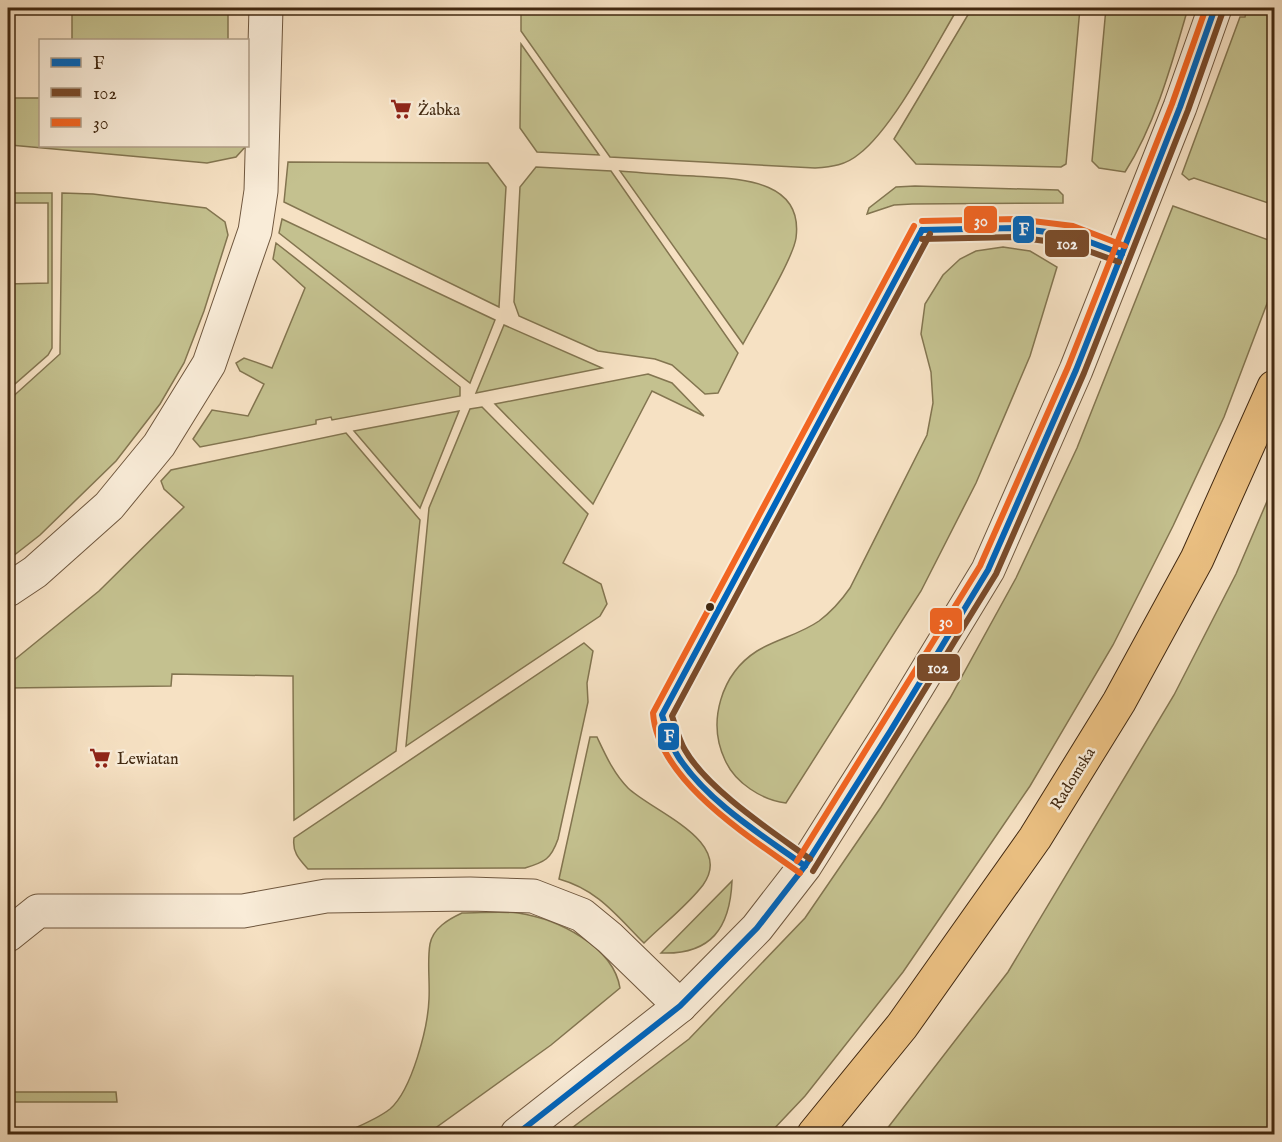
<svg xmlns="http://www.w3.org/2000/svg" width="1282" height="1142" font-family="'IM FELL English',serif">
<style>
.green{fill:#c4c18f;stroke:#837550;stroke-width:1.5}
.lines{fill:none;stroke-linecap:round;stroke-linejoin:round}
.minor-casing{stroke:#6f573e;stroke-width:35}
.tertiary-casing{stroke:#6f573e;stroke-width:35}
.primary-casing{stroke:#422911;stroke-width:35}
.minor{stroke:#f9ecd8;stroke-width:33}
.tertiary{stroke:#f9ecd8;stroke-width:33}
.primary{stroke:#ebc082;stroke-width:33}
.bus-1-casing{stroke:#f9ecd8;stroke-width:10}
.bus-2-casing{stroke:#f9ecd8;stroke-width:10}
.bus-3-casing{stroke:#f9ecd8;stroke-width:10}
.bus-1{stroke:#0065bd;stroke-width:6}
.bus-2{stroke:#7a4b2a;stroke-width:6}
.bus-3{stroke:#f26522;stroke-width:6}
.bus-dot{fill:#422911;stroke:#f9ecd8;stroke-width:2}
.labels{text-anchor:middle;stroke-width:5;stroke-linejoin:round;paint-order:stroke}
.poi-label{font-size:16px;fill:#422911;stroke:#f9ecd8;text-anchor:start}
.street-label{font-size:16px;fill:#422911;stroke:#f9ecd8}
.line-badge{stroke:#f9ecd8;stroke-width:2}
.badge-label{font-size:16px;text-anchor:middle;font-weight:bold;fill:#fff}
</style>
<rect width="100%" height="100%" fill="#f6e1c3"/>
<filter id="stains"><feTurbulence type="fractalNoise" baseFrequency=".00333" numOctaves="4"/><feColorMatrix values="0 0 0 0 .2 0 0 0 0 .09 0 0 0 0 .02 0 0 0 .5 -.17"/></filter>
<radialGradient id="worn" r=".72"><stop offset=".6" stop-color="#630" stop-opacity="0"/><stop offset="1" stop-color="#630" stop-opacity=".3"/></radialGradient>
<g class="green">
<rect x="72" y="8" width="156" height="32"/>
<path d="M521 8H958C934 48 894 127 859 154 846 165 832 167 815 168L610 157 521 31Z"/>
<path d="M972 8H1080L1066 164 1061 167 916 164 894 139Z"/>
<path d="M1106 8H1188C1172 63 1156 123 1125 172L1099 168 1092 161Z"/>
<path d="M1247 8H1274V205L1194 178 1189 180 1182 174 1240 17H1245Z"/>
<path d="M521 44 599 155 537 152 520 128Z"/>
<path d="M8 98H40V146H246L236 157 207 163 10 145 8 144Z"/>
<path d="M288 162 488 163 506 187 499 307 284 202Z"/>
<path d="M536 167 611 171 738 353 718 393 705 394 672 365 655 359 598 351 519 316 514 302 520 187Z"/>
<path d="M620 171C645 173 669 175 694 176 733 179 804 177 796 238 793 259 755 321 743 344Z"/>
<path d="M915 186 1058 190 1063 195V203L912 204 894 205 867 214 869 208 896 187Z"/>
<path d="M8 193H52V348L48 355 8 390V284L48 283V203H8Z"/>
<path d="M62 193 93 194 206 208 225 222 228 235 204 311 184 363 160 404 116 461 40 535 8 560V401L60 354Z"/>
<path d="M1173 206 1274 242V285L1224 417 1173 526 1113 645 1030 786 903 972 805 1096 769 1134H564L689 1039 805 918 881 807 950 698 1016 578 1077 448Z"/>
<path d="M282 219 495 320 470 383 279 233Z"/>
<path d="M276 243 460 387V396L332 420 331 417 316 420V424L200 447 193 439 212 410 248 416 264 384 240 371 236 363 244 358 272 368 305 288 273 259Z"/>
<path d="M1003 247 1030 251 1057 267 1030 356 976 483 921 591 786 803C762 800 735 783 725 760 707 722 721 674 757 651 776 639 799 635 819 621 831 612 841 601 850 588L927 435 933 403 931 372 921 334 925 304 943 275 960 259 976 251Z"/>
<path d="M504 325 602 368 476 393Z"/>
<path d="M648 374 672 383 704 416 652 391 593 504 495 404Z"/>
<path d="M482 407 588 514 563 563 601 584 607 604 600 616 406 746 429 508 470 409Z"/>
<path d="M459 411 420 508 354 431Z"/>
<path d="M346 433 420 520 396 751 294 820 293 676 172 674 171 686 8 688V665L99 591 184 507 164 489 161 481 171 470Z"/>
<path d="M1274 485V1134H883L1008 972 1174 695 1236 574Z"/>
<path d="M584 643 593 651 587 683 588 702 558 839C551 859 545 862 525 868L308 869C299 859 292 852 294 838Z"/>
<path d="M590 737H597C606 756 614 774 628 788 653 812 735 841 703 885 687 906 662 925 644 943 616 915 598 890 559 879Z"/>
<path d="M732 881C730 928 711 955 661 953Z"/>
<path d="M462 913C480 913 500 911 518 913 558 919 613 946 620 988L551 1045 427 1134H341C357 1127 376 1120 390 1109 412 1090 428 1027 429 999 430 981 427 961 430 944 433 928 449 919 462 913Z"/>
<path d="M8 1092H116L117 1102H8Z"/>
</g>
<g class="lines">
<defs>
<g id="minor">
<path d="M8 590 35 572 109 506 159 445 209 364 255 231 261 191 266 8"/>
<path d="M8 935 38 911H243L326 896 470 894 533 896 582 915 610 938 680 1006"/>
</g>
<path id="tertiary" d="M517 1134 680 1006 757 928 805 866 891 730 988 570 1076 370 1180 107 1215 8"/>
<path id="primary" d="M814 1134 902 1026 1035 838 1119 702 1197 559 1274 387"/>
</defs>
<use href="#minor" class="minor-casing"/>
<use href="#tertiary" class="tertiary-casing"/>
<use href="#primary" class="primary-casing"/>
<use href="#minor" class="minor"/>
<use href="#tertiary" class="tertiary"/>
<use href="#primary" class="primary"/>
<defs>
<g id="bus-1">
<path d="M922 230 1015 228 1071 235 1122 254"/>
<path d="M805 866C762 835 709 803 679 758 670 745 667 729 662 715L922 230"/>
<path d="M517 1134 680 1006 757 928 805 866 891 730 988 570 1076 370 1180 107 1215 8"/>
</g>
<g id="bus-2">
<path d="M922 239 1015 237 1069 244 1119 262"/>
<path d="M810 859C773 832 708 790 685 750 679 740 676 727 672 716L930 234"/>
<path d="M813 871 996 574 1084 373 1188 110 1223 11"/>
</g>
<g id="bus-3">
<path d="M922 221 1016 219 1073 226 1125 246"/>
<path d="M797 861 980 566 1068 367 1172 104 1206 8"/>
<path d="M800 873C750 837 658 781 653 713L914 226"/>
</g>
</defs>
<use href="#bus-1" class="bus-1-casing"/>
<use href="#bus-2" class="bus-2-casing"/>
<use href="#bus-3" class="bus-3-casing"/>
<use href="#bus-1" class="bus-1"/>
<use href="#bus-2" class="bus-2"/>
<use href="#bus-3" class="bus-3"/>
</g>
<defs>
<symbol id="supermarket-bare" viewBox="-9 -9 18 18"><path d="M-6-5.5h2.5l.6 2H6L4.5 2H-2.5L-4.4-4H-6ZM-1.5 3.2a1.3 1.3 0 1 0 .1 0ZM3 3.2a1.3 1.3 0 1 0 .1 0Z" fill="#8f2418" stroke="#f9ecd8" stroke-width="2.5" paint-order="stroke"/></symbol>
</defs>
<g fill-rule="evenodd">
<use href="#supermarket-bare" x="386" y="94" width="30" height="30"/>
<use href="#supermarket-bare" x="85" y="743" width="30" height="30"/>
</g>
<circle class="bus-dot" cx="710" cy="607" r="5"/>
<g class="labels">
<g class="poi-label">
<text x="418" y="115">Żabka</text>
<text x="117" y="764">Lewiatan</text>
</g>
<g class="street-label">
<text transform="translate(1072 778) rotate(-58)" y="6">Radomska</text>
</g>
</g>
<g class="line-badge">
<rect x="963" y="205" width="35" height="29" rx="6" fill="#f26522"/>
<rect x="1012" y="215" width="23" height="29" rx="6" fill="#0065bd"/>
<rect x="1044" y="229" width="46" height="29" rx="6" fill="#7a4b2a"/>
<rect x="929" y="607" width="34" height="28" rx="6" fill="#f26522"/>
<rect x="916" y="653" width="45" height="29" rx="6" fill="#7a4b2a"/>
<rect x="657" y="722" width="23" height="29" rx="6" fill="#0065bd"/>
</g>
<g class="badge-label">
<text x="981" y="226">30</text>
<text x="1024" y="235">F</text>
<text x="1067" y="249">102</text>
<text x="946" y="627">30</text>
<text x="938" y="673">102</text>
<text x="669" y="742">F</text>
</g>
<rect width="1282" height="1142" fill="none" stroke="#f6e1c3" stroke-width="30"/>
<rect x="9" y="9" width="1264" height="1124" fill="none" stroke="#422911" stroke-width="3"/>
<rect x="15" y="15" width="1252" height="1112" fill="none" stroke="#422911" stroke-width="1.5"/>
<rect x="39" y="39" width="210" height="108" fill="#f9ecd8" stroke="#b09e88" stroke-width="1.5"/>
<rect x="51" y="58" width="30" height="9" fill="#0065bd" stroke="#b09e88" stroke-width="1.5"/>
<text x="93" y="69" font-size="18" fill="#422911">F</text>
<rect x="51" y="88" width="30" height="9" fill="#7a4b2a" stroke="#b09e88" stroke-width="1.5"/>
<text x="93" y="99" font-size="18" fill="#422911">102</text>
<rect x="51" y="118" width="30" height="9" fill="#f26522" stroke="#b09e88" stroke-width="1.5"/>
<text x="93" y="129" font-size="18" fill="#422911">30</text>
<rect width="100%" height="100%" filter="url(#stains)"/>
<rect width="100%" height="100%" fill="url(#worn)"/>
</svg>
